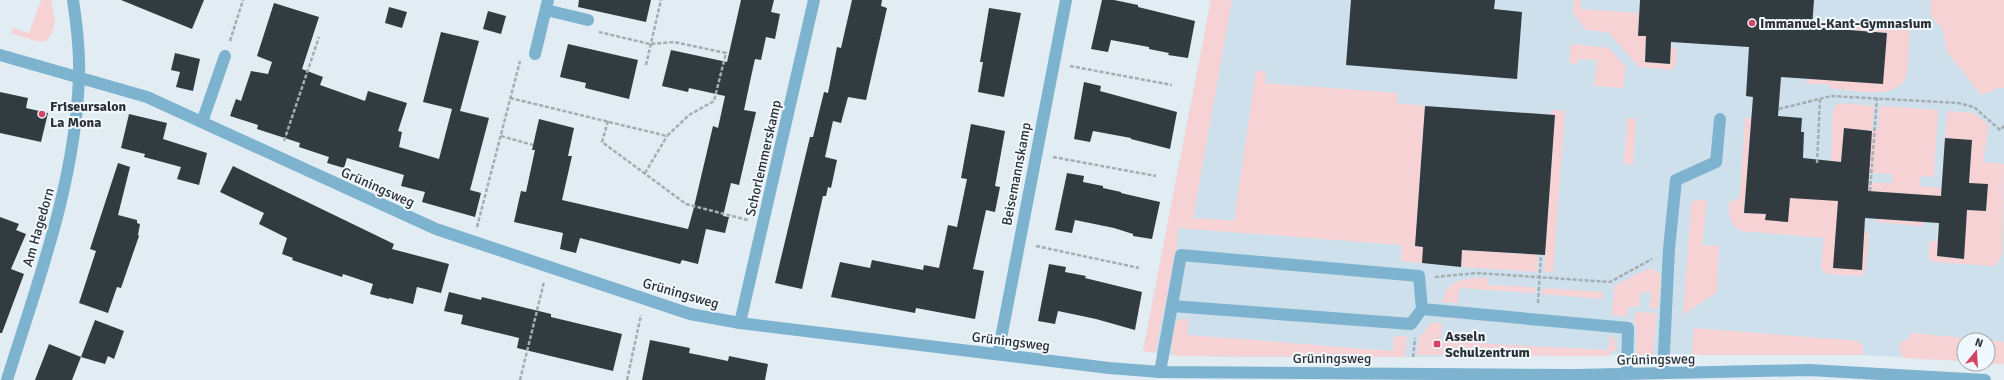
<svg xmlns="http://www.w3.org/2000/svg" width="2004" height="380" font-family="Signika,sans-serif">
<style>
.built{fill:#cee0eb}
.green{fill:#f7d2d5}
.building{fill:#323b40}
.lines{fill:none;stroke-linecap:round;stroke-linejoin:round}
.path{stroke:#a3adb2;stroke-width:2.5;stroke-dasharray:4 2;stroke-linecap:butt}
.minor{stroke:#7eb3d0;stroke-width:12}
.poi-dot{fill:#d44463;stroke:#f0f9ff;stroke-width:1.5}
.labels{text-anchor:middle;stroke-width:4;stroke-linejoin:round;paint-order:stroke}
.poi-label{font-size:14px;font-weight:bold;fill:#2d3134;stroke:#f0f9ff;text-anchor:start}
.street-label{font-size:14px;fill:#2d3134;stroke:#f0f9ff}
</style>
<rect width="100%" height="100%" fill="#e1edf3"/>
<path class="built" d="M1211 0H2004V364L1988 363V340H1964V361L1863 355 1671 354 1329 358 1178 356 1143 351Z"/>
<g class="green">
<path d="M41 0H51C55 19 59 27 45 42L36 41 11 33 13 28 29 33Z"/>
<path d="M1211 0H1232L1193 218 1234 221 1256 71H1266L1265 83 1398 93 1397 103 1425 106 1415 246 1423 247 1422 263 1401 261 1402 245 1178 228 1177 245 1155 353 1143 351Z"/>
<path d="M1574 0H1581V9L1639 13 1638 35 1646 36 1645 62 1669 64 1671 47 1677 49 1676 65 1671 70 1639 67 1608 32 1586 30 1573 13Z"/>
<path d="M1931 0H2004V88H1997L1991 92 1981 95 1947 52 1943 30 1930 15Z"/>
<path d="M1834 19 1902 25 1910 30C1909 42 1909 70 1905 79 1896 100 1849 90 1830 88V84H1807V78L1883 84 1887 33 1827 28Z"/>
<path d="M1571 44 1609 48 1626 67 1623 88 1594 86 1597 60 1579 59 1578 64 1569 63Z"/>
<path d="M1838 103 1874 106 1872 130 1878 131 1880 106 1938 110 1934 177 1920 176 1919 186 1942 188 1941 196 1868 191 1869 183H1892V174L1869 173 1872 131 1844 129 1841 162 1831 161 1833 110Z"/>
<path d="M1551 110 1565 111 1553 273 1544 272 1555 115 1550 114Z"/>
<path d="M1947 111 1974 113 1989 125 1983 162 2004 164 2002 254 1999 261 1993 266 1934 262 1928 257 1930 241H1938L1937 256 1963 259 1960 209 1986 211 1988 185 1969 183 1972 140 1945 138Z"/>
<path d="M1627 118 1636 119 1633 165 1624 164Z"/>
<path d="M1745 118H1751L1744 213 1766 214 1765 220 1788 222 1790 192 1847 201 1862 270 1864 231 1869 232 1866 269 1862 276 1826 274 1821 268 1824 238 1741 231C1729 223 1729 217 1729 203L1740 197Z"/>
<path d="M1694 200H1707L1702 245 1719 246 1717 292 1683 315 1691 205Z"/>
<path d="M1877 219 1924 222 1922 226 1877 222Z"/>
<path d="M1462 250 1538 255 1537 272 1461 267Z"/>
<path d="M1649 268 1658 272 1661 278 1658 308 1649 309 1651 292H1640L1639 307H1628L1627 317 1612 315 1614 286Z"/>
<path d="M1473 278H1487L1489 285 1530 287 1536 289 1535 293 1459 288 1458 303 1442 302C1447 283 1455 281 1473 278Z"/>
<path d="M1543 288 1603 292V299L1542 294Z"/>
<path d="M1635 312 1657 313 1653 355H1636L1637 325 1634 324Z"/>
<path d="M1182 319H1189L1187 335 1393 351 1394 336H1407L1405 357 1178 356 1171 354V351L1176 322Z"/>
<path d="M1430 323H1442L1441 341 1606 350 1609 347V336L1613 337 1615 340 1616 351H1610L1609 356 1417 355 1419 339Z"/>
<path d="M1694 328 1858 341 1863 346V355H1692Z"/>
<path d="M1912 333 1987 340H1964V361L1903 358 1899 347 1901 341H1906Z"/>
<path d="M1988 340 2004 342V364L1988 363Z"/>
</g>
<g class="building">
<path d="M121 0H204L192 29Z"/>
<path d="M579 0H651L646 22 578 7Z"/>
<path d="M741 0H774L771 12 780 14 775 39 766 37 761 60 755 59 751 77 744 110 756 112 739 185 731 183 723 216 729 217 725 233 706 229 698 264 682 260 680 264 580 238 576 253 560 249 563 233 514 222 521 191 526 192 535 150H532L539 119 574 128 568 156H572L562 200 688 229 693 211 713 126 718 128 725 96 689 88 688 92 662 86 671 50 727 62Z"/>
<path d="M852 0H882L881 6 887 8 866 100 848 97 841 123 833 121 825 157 837 160 831 188 828 187 826 196H823L802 289 775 283 810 137H813L824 92 828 93 837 47 841 48Z"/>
<path d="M1102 0H1114L1138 5V7L1195 21 1188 58 1168 55 1169 53 1149 49V47L1111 40 1108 52 1091 49Z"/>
<path d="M1351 0H1495L1494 9 1522 12 1517 79 1346 65Z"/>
<path d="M1640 0H1814L1812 27 1887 33 1883 84 1781 77 1778 116 1802 118 1801 132H1804L1803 158 1841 162 1844 128 1872 131 1868 191 1941 196 1945 138 1972 140 1969 183 1988 184 1986 211 1967 210 1964 259 1937 256 1939 223 1865 218 1862 270 1833 268 1838 201 1790 198 1788 222 1765 220 1766 214 1744 213 1753 97 1746 96 1749 47 1671 42 1670 64 1645 62 1646 36H1638Z"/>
<path d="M274 3 319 17 302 69 323 77 320 85 365 101 368 91 407 103 398 131 402 132 399 147 439 159 452 109 423 102 441 32 479 41 460 111 489 118 470 190 481 193 475 217 422 202 425 192 401 186 404 175 347 158 344 168 327 163 329 157 299 147 300 143 257 129 258 125 230 116 236 99 241 101 251 71 268 74 272 62 257 56Z"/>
<path d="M389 7 407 12 402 28 385 23Z"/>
<path d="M989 8 1021 13 1004 97 978 92 983 62H980Z"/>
<path d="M488 11 506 16 501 34 483 29Z"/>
<path d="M568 44 638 60 629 99 585 88 586 83 560 77Z"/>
<path d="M175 53 200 59 193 91 176 87 180 72 171 70Z"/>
<path d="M1084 82 1101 86 1100 91 1177 112 1170 149 1131 139V138L1093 131 1090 142 1074 139Z"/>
<path d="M0 92 28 98 26 108 48 113 41 142 0 133Z"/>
<path d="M1425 106 1555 115 1545 255 1462 250 1461 267 1422 263 1423 247 1415 246Z"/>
<path d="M129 114 167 123 163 139 207 153 199 185 177 179 181 167 144 157 145 154 121 148Z"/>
<path d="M971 124 1005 131 995 186 1000 187 995 212 986 210 973 269 984 271 975 319 916 308 915 313 831 297 840 262 870 268 872 260 923 270 924 265 939 268 948 225 957 227 967 179 961 178Z"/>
<path d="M118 163 130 167 118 215 137 220V223L140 224 138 235 139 236 121 288 117 287 108 313 79 303 96 251 90 249Z"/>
<path d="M233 166 394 244 392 249 449 264 441 293 417 287 413 304 389 298V299L370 294 373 284 343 274 342 277 292 260 293 258 282 254 287 238 259 224 264 213 220 192Z"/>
<path d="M1067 173 1084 176 1083 182 1103 186V188L1121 192V193L1160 202 1152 239 1133 236V234L1114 228 1075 220 1072 233 1055 230Z"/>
<path d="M0 217 19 224 16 230 26 234 11 269 24 274 2 333H0Z"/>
<path d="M1049 264 1066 267 1065 272 1086 276 1085 278 1142 292 1135 330 1096 319 1058 311 1055 324 1038 321Z"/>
<path d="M449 292 481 300 482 297 514 305 551 314V317L622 334 613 371 517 348 519 338 461 324 463 315 444 311Z"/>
<path d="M95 320 124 331 114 359 108 356 105 364 81 357 72 380H35L49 344 81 357Z"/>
<path d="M650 340 690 348 689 353 728 361 729 356 768 364 765 380H642Z"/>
</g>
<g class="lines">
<g class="path">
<path d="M230 41 243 0"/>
<path d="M646 65 661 0"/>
<path d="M1070 66 1172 85"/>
<path d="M510 98 667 136 689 115 714 101 726 53 674 42 650 44 599 32"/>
<path d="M1779 109 1831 96 1958 103 1974 107 2000 130 2004 126"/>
<path d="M608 121 602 142 686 204 748 220"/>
<path d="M501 136 533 145"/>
<path d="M284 141 319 37"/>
<path d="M1053 157 1156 176"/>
<path d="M1817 163 1820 99"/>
<path d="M645 173 667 136"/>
<path d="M1870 191 1877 98"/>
<path d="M477 227 520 61"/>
<path d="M1036 246 1139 268"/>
<path d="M1435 277 1477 273 1610 282 1652 259"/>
<path d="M1538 303 1541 255"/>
<path d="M1413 357 1415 338"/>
<path d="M520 380 544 282"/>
<path d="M627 380 641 315"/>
</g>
<g class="minor">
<path d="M546 10 588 20"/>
<path d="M535 54 548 0"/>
<path d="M0 55 147 97 436 229 690 314 740 323 1109 368 1160 372 1575 375 1809 370 1985 380"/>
<path d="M202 122 225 56"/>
<path d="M1422 309 1628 328 1627 374"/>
<path d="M740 323 814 0"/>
<path d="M998 354 1066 0"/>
<path d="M1160 372 1181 255 1419 276 1422 309 1411 324 1172 306"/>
<path d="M1663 373 1669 249 1676 180 1716 162 1720 119"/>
<path d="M7 380C38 281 75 184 79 78 80 52 77 26 73 0"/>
</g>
</g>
<g class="poi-dot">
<circle cx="1752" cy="23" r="4"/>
<circle cx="42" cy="114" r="4"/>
<rect x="1433" y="340" width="8" height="8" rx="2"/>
</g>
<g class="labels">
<g class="poi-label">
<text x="1760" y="28">Immanuel-Kant-Gymnasium</text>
<text x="50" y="111">Friseursalon<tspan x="50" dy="16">La Mona</tspan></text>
<text x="1445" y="341">Asseln<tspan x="1445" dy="16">Schulzentrum</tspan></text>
</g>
<g class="street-label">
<text transform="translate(763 158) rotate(-77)" y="5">Schorlemmerskamp</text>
<text transform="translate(1016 174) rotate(-79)" y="5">Beisemannskamp</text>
<text transform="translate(378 187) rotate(24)" y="5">Grüningsweg</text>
<text transform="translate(38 227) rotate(-74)" y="5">Am Hagedorn</text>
<text transform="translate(681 293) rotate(16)" y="5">Grüningsweg</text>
<text transform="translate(1011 341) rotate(7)" y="5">Grüningsweg</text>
<text x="1332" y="363">Grüningsweg</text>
<text transform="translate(1656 359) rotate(-1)" y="5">Grüningsweg</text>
</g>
</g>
<g transform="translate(1976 352) rotate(18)"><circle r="19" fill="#f0f9ff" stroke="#a2a9ae"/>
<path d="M0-3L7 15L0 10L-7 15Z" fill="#d44463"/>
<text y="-6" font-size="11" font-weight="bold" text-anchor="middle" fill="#2d3134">N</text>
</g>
</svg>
